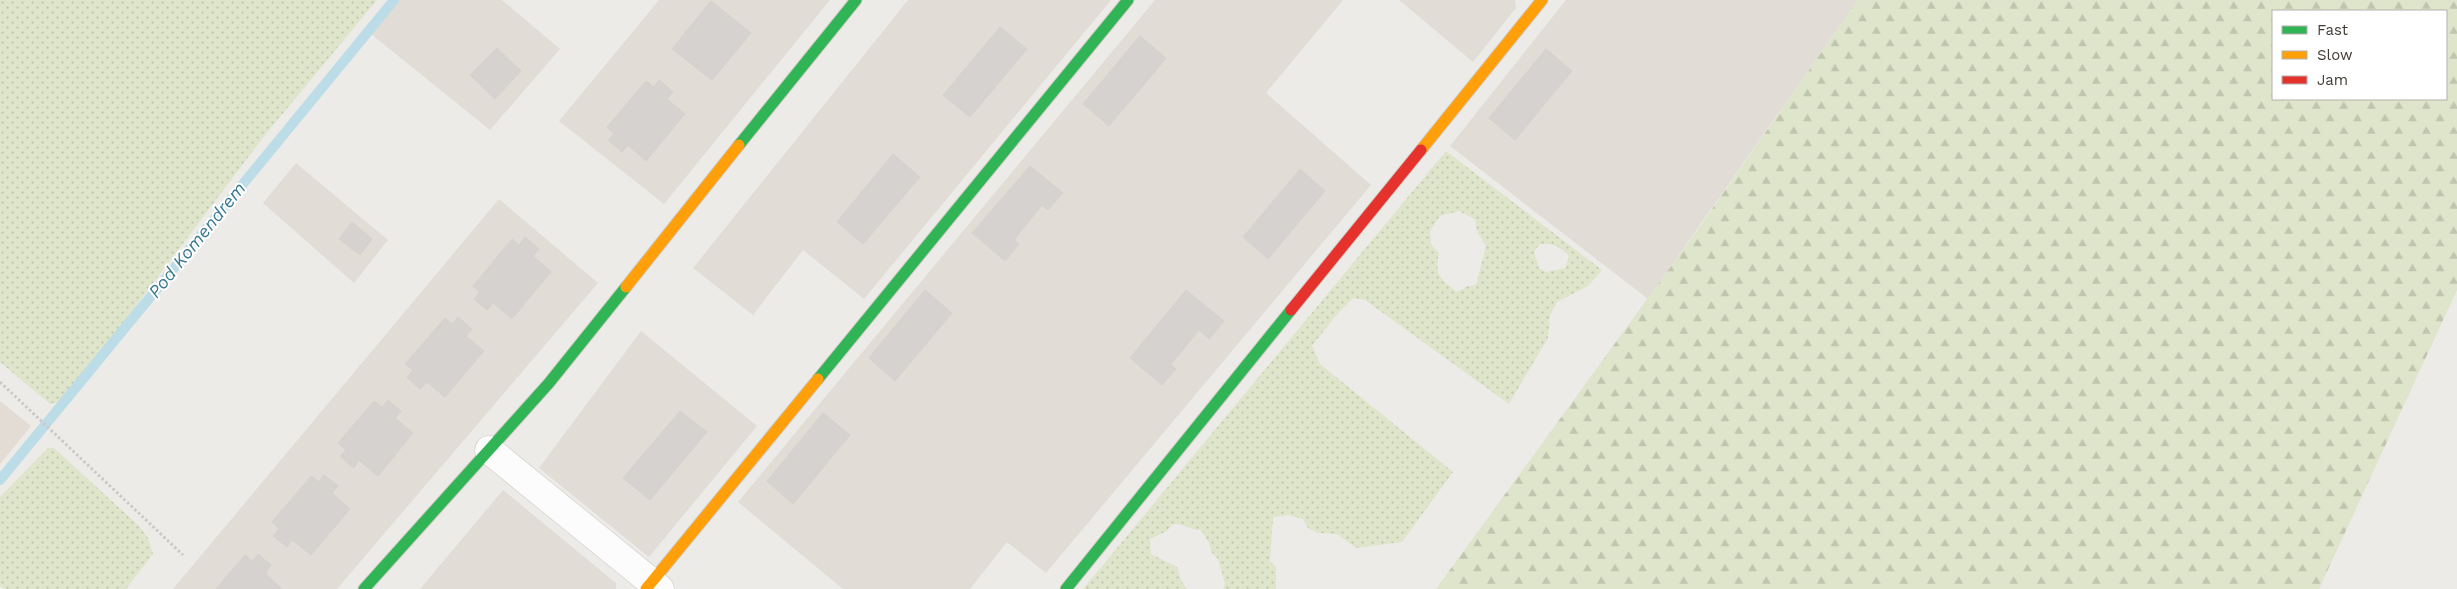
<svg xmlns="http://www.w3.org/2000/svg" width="2457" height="589" font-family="'Work Sans',sans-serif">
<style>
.residential{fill:#e1dcd5}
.education{fill:#e3dcd4}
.grass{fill:url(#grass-dots);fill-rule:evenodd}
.forest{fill:url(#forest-firs);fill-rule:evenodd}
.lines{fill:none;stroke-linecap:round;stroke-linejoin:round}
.stream{stroke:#bcdce7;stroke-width:10}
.building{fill:#d5d2cf;stroke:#d5d2ce}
.street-casing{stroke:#cbc8c5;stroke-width:29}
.fast-casing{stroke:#cec9c2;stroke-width:13}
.slow-casing{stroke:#cec9c2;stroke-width:13}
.jam-casing{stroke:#cec9c2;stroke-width:13}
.path{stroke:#cbc9c6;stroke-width:3;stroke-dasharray:2.5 2.5;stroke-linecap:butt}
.street{stroke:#fcfcfc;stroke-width:28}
.fast{stroke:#30b455;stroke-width:11}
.slow{stroke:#ff9f0a;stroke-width:11}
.jam{stroke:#e5322d;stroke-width:11}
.labels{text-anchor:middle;stroke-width:4;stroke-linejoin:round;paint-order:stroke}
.water-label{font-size:18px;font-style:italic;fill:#387991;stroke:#fff}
</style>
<defs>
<pattern id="grass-dots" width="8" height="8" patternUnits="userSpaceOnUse" patternTransform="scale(1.25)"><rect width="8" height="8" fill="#dee5ca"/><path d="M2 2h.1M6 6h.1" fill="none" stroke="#c0c5ae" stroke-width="1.8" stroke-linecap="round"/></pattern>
<pattern id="forest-firs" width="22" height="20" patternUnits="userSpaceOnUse" patternTransform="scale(1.25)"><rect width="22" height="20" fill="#dee5ca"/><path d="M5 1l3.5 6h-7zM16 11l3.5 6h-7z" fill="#c0c5ae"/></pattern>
</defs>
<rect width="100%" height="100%" fill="#edebe8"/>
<g class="residential">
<path d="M399 0H502L560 49 490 130 371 34Z"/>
<path d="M659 0H830L664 204 559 121Z"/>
<path d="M908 0H1111L864 299 803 250 753 315 693 268Z"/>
<path d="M1155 0H1343L1266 93 1371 185 1046 573 1007 542 970 589H843L738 502Z"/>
<path d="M1399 0H1515L1516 8 1473 62Z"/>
<path d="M1566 0H1858L1648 299 1450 146Z"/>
<path d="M296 163 388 240 354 283 263 203Z"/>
<path d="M499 199 598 283 337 589H173Z"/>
<path d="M641 331 757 426 649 557 539 468Z"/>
<path d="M503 490 616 583V589H420Z"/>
</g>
<path class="education" d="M0 401 31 426 0 464Z"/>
<g class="grass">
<path d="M0 0H377L265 135 65 400 50 404 0 362Z"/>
<path d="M1446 151 1602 270 1588 286 1557 302 1550 315 1548 338 1509 404 1365 300 1353 298 1338 313 1312 346 1320 364 1453 472 1402 542 1356 548 1337 534 1318 533 1308 528 1303 519 1288 515 1273 517 1270 561 1276 567V589H1223L1225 584 1218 559 1212 553 1209 543 1201 530C1190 530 1184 523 1172 524L1167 531 1150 539 1151 554 1177 567 1181 581 1187 589H1083ZM1459 211 1476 220C1474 229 1481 238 1486 246L1476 285 1468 286 1457 292C1441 280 1434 275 1439 253L1431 244 1430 231 1440 216ZM1540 244C1553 243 1560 247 1569 256L1565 268 1546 272 1539 268 1534 252Z"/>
<path d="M48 448H54L139 526 148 538 153 554 126 589H5L0 586V497Z"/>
</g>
<path class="forest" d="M1858 0H2457V290L2319 589H1436L1696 232ZM2273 11H2446V99H2273Z"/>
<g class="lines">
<path class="stream" d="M0 480 394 0"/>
</g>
<g class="building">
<path d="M711 1 751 33 712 80 672 49Z"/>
<path d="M1000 27 1027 49 970 117 943 95Z"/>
<path d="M1140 36 1166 58 1109 126 1083 104Z"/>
<path d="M497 48 521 71 495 99 470 75Z"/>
<path d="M1546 49 1572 71 1515 140 1489 118Z"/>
<path d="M659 80 673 92 667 99 685 114 646 161 628 145 622 152 608 140 614 134 607 127 646 81 654 87Z"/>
<path d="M893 154 920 177 863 244 837 222Z"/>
<path d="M1030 166 1063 193 1048 210 1042 205 1014 240 1019 244 1005 261 972 233Z"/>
<path d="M1300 169 1325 191 1268 259 1243 237Z"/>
<path d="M352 222 372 239 360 255 339 239Z"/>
<path d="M525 237 539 249 533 256 551 272 512 319 493 303 487 310 474 299 480 292 473 286 512 239 519 245Z"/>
<path d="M925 290 952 313 895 381 869 358Z"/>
<path d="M1186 290 1224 321 1209 339 1199 330 1171 364 1176 369 1162 385 1130 358Z"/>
<path d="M458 317 472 329 466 336 484 351 445 397 427 382 420 389 407 377 413 370 405 364 445 318 452 324Z"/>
<path d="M388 400 401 411 395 418 413 433 378 476 359 460 354 468 340 456 346 450 338 443 374 401 382 407Z"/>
<path d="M680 411 707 432 650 500 623 478Z"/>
<path d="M823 413 850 435 793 504 767 481Z"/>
<path d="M324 475 338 486 332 493 350 509 311 555 292 540 287 547 273 536 279 529 272 522 311 476 319 482Z"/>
<path d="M258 554 271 565 265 573 282 589H216L245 555 252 561Z"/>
</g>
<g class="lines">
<defs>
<path id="street" d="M489 450 660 589"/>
<g id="fast">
<path d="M739 145 856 0"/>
<path d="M818 379 1128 0"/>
<path d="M364 589 549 383 626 287"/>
<path d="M1066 589 1291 310"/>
</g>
<g id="slow">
<path d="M1421 150 1542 0"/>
<path d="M626 287 739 145"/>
<path d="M646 589 818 379"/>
</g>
<path id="jam" d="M1291 310 1421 150"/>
</defs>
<use href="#street" class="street-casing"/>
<use href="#fast" class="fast-casing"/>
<use href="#slow" class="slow-casing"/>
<use href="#jam" class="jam-casing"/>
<path class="path" d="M0 382 183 555"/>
<use href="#street" class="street"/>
<use href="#fast" class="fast"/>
<use href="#slow" class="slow"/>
<use href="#jam" class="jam"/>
</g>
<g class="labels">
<g class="water-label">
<text transform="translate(197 240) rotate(-51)" y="6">Pod Komendrem</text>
</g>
</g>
<rect x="2272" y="10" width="175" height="90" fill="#ffffff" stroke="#b3b1ae"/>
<rect x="2282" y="26" width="25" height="8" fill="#30b455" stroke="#b3b1ae"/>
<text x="2317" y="35" font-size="15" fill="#413b35">Fast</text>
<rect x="2282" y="51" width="25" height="8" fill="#ff9f0a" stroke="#b3b1ae"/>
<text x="2317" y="60" font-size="15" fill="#413b35">Slow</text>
<rect x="2282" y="76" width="25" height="8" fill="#e5322d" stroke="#b3b1ae"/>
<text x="2317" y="85" font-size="15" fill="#413b35">Jam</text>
</svg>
